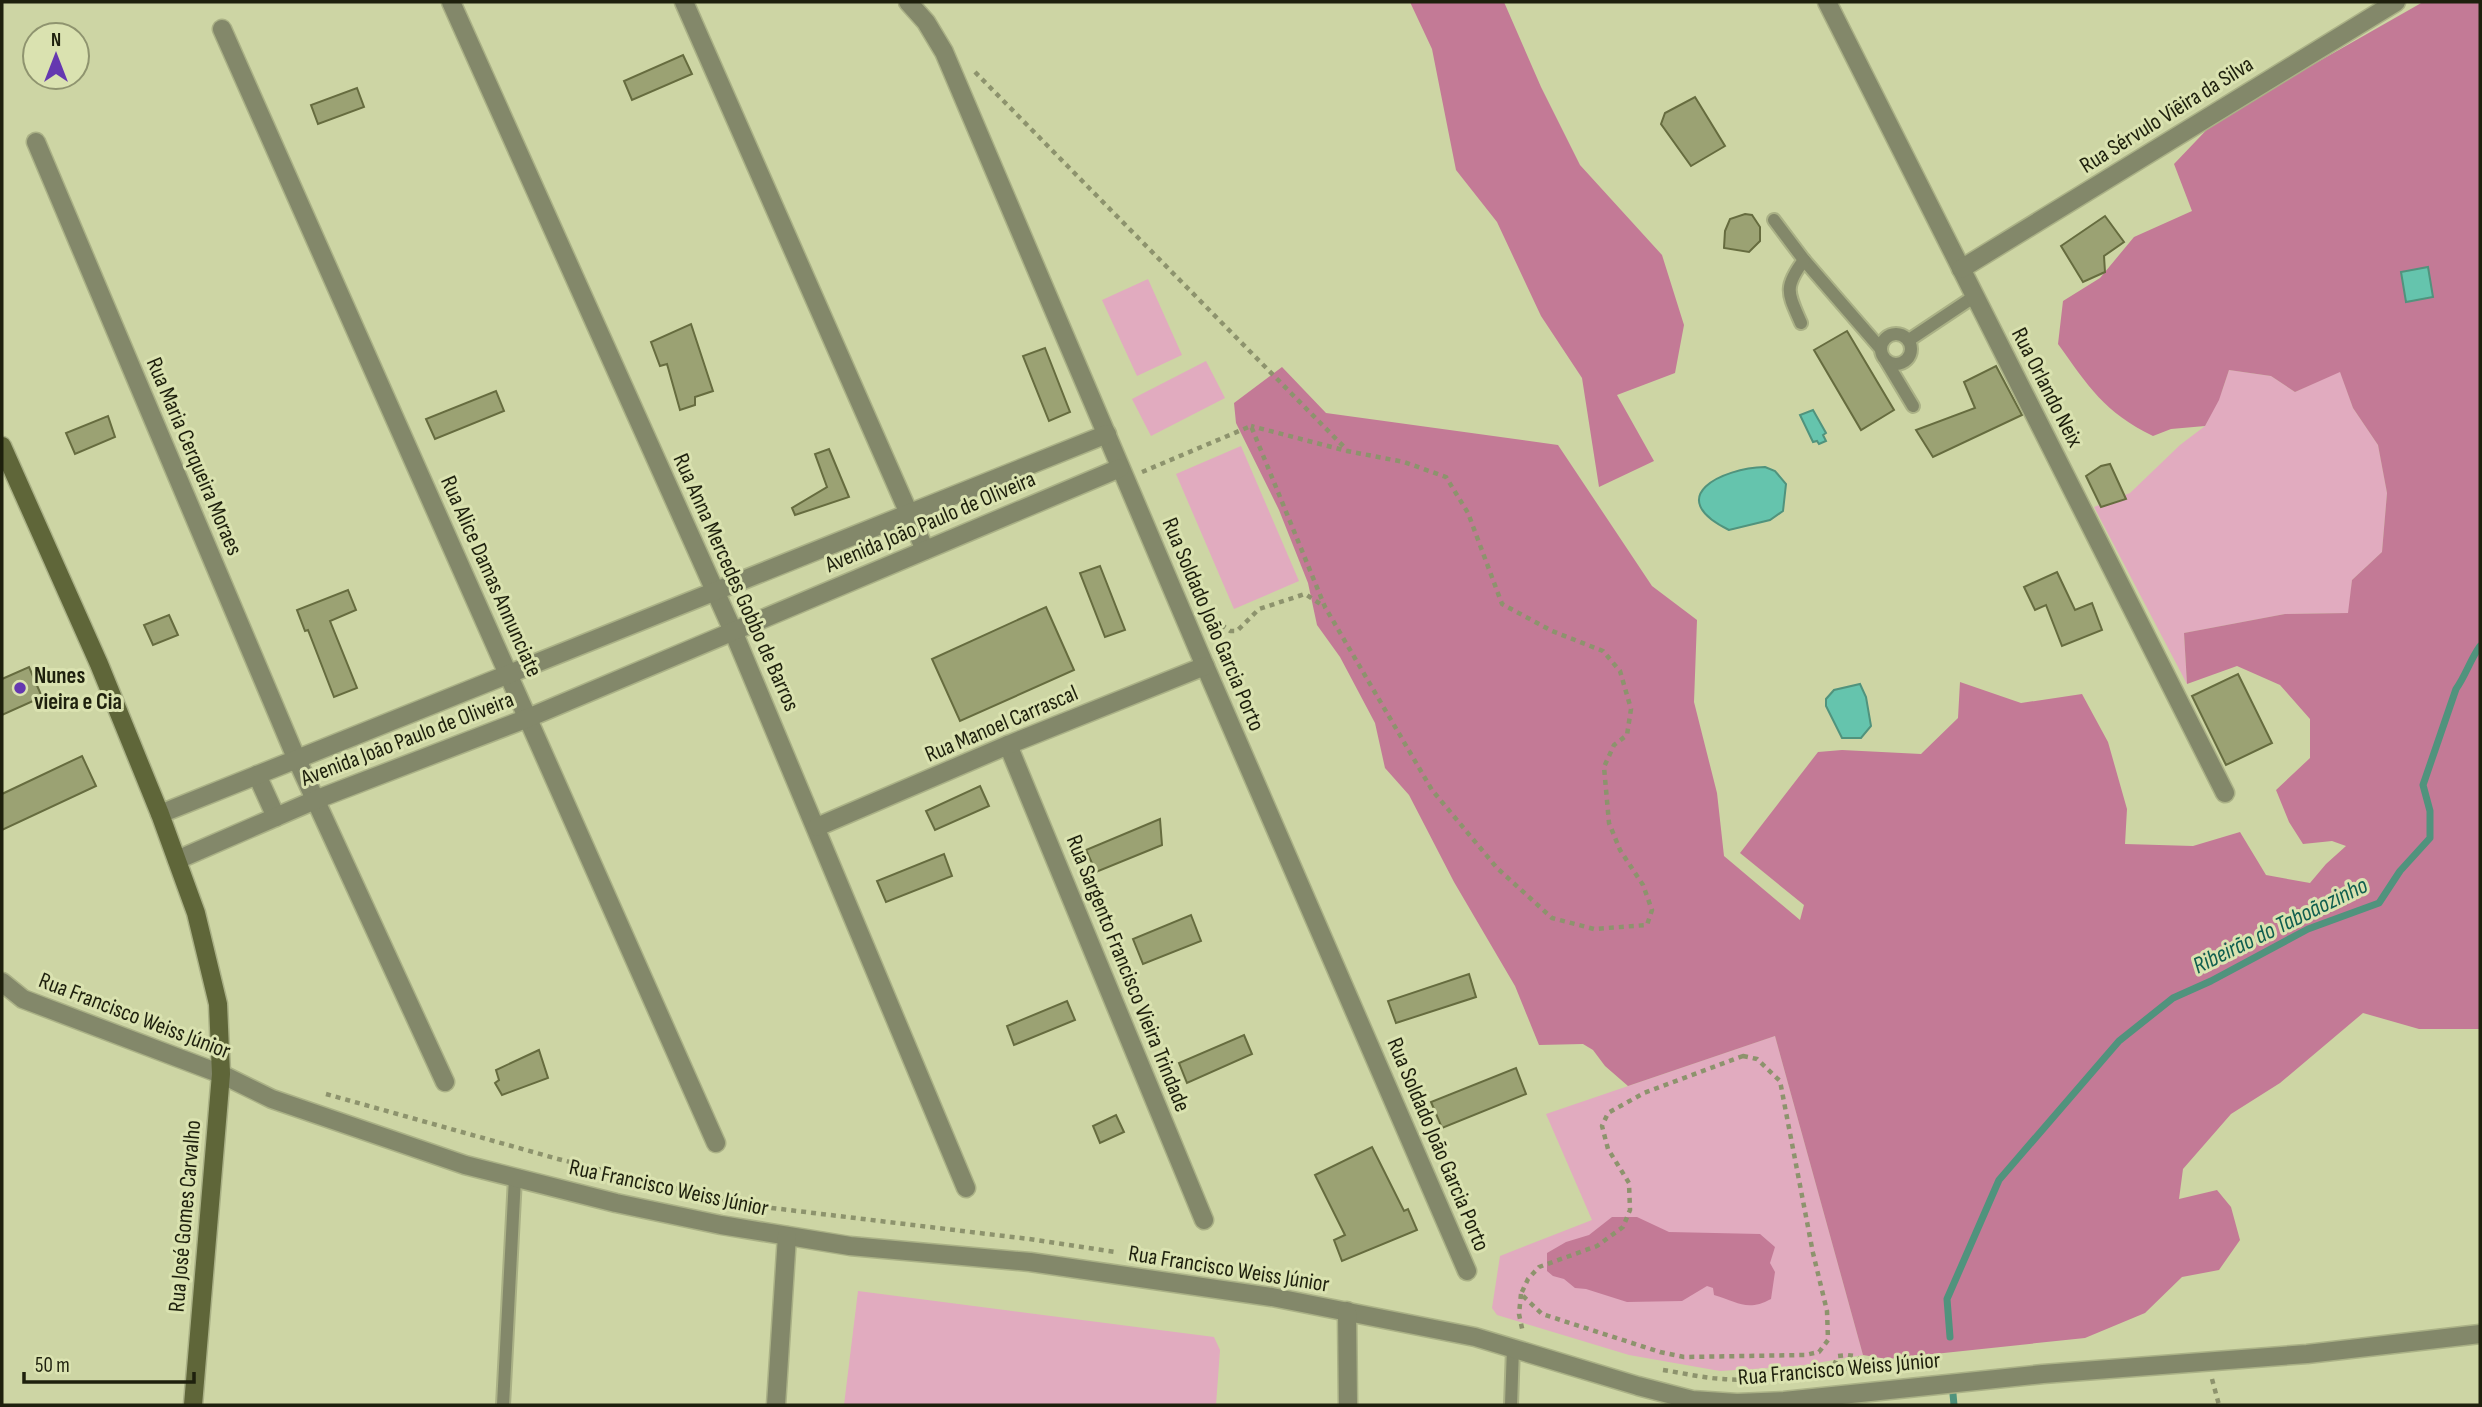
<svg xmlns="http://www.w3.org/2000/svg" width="2482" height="1407" font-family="'Sofia Sans Condensed',sans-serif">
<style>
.green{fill:#e1abbf}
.forest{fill:#c37a96}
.water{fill:#65c4ad;stroke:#50937d;stroke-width:2}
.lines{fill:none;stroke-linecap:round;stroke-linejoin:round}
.stream{stroke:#50937d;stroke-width:7}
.building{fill:#9ba273;stroke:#666c3f;stroke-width:2}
.lane-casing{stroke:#aab186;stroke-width:16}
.street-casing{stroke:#aab186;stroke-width:21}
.secondary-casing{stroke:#aab186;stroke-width:21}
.path{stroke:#8d936d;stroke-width:4.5;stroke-dasharray:5 5;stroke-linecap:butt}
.lane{stroke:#83886a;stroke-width:12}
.street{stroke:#83886a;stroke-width:18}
.secondary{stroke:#5f6639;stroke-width:18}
.poi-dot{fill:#6538b0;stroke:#dae2b0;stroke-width:2.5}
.labels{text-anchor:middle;stroke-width:6;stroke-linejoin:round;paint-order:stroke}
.street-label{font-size:23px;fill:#1e200d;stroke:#dae2b0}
.poi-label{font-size:23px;font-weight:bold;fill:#1e200d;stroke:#dae2b0;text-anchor:start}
.water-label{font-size:24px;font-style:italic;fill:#105f4f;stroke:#dae2b0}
</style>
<rect width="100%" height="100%" fill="#cdd5a4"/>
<g class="green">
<path d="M1148 279 1182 355 1137 376 1102 300Z"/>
<path d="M1206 361 1225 398 1151 436 1132 399Z"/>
<path d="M2229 370 2271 376 2295 392 2340 371 2353 408 2378 445 2387 493 2382 552 2352 580 2349 613 2285 614 2184 633 2187 684 2094 507 2130 493 2180 445 2205 426 2222 391Z"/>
<path d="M1241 446 1299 581 1234 609 1176 474Z"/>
<path d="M1775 1036 1863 1355 1799 1366 1720 1371 1629 1355 1497 1315 1492 1308 1500 1256 1592 1220 1546 1114Z"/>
<path d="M858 1291 1214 1337 1220 1350 1216 1405H844Z"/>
</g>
<g class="forest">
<path d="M1410 2H1504L1541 87 1580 165 1662 255 1684 325 1675 373 1617 395 1654 461 1599 487 1582 378 1541 316 1497 222 1456 170 1432 49Z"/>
<path d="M2423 2H2480V1029H2419L2363 1013 2280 1083 2231 1114 2183 1169 2179 1199 2217 1190 2231 1207 2240 1240 2219 1270 2182 1277 2145 1313 2085 1338 1887 1359 1863 1355 1775 1036 1628 1086 1605 1066 1593 1050 1583 1044 1539 1045 1515 986 1454 882 1409 795 1385 768 1375 723 1340 657 1317 625 1308 583 1279 510 1236 423 1234 403 1282 367 1326 413 1558 445 1652 586 1697 620 1694 702 1717 793 1724 856 1800 920 1804 905 1740 853 1818 752 1842 750 1921 754 1958 718 1960 682 2021 703 2082 694 2108 742 2127 809 2125 844 2193 846 2240 832 2266 875 2310 883 2326 864 2346 846 2332 841 2303 844 2289 822 2276 790 2310 758V719L2280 685 2237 666 2187 684 2184 633 2285 614 2348 613 2352 580 2382 552 2387 493 2378 445 2353 408 2340 372 2295 392 2271 376 2229 370 2219 400 2205 426 2171 429 2153 436C2104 412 2089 387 2058 344L2063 301 2100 278 2134 237 2192 211 2174 164 2216 120Z"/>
<path d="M1612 1217H1637L1669 1232 1760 1234 1775 1247 1770 1263 1775 1272 1771 1299C1747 1312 1738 1302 1714 1295L1713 1288 1707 1286 1682 1301 1627 1302 1586 1289 1575 1288 1564 1279 1553 1276 1547 1271V1253L1566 1242 1589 1235Z"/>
</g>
<g class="water">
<path d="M2428 267 2433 297 2406 302 2401 272Z"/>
<path d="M1813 410 1826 433 1823 435 1826 441 1819 444 1817 441 1813 442 1800 415Z"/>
<path d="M1765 467 1775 471 1786 484 1783 511 1770 520 1729 530C1662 497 1722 468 1765 467Z"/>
<path d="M1860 684 1866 697 1871 726 1861 738H1842L1826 706V699L1834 690Z"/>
</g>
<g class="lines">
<g class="stream">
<path d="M1950 1337 1947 1299 1999 1180 2119 1041 2173 998 2211 981 2308 929 2379 903 2400 871 2430 838V811L2423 785 2456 689C2466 675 2470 660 2480 646"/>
<path d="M1953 1394 1954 1405"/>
</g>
</g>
<g class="building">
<path d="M683 55 692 74 632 100 624 81Z"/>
<path d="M357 88 364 107 318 124 311 105Z"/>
<path d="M1695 97 1725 146 1691 166 1661 124 1665 113Z"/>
<path d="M1745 214 1752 215 1760 227V241L1749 252 1724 248 1725 231 1730 219Z"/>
<path d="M2105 216 2124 242 2104 256 2105 272 2083 282 2061 246Z"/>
<path d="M691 324 713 391 695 397V405L680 410 667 364 660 366 651 342Z"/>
<path d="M1847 331 1894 410 1861 430 1814 350Z"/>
<path d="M1045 348 1070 412 1049 421 1023 356Z"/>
<path d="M1996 366 2022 415 1933 457 1916 430 1975 408 1964 382Z"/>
<path d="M496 391 504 411 435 439 426 419Z"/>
<path d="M108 416 115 437 75 454 66 433Z"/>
<path d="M829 449 849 497 795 515 792 508 827 487 815 454Z"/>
<path d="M2110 464 2126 499 2101 507 2086 476 2101 466Z"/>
<path d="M1100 566 1125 630 1105 637 1080 573Z"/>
<path d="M2057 572 2075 610 2092 603 2102 630 2062 646 2046 605 2035 610 2024 587Z"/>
<path d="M348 590 356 610 330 621 357 688 334 697 308 630 305 631 297 610Z"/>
<path d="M1046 607 1074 670 960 721 932 659Z"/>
<path d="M169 615 178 635 153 645 144 625Z"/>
<path d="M29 667 42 697 2 715V679Z"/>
<path d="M2238 674 2272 743 2226 765 2192 696Z"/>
<path d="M82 756 96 786 2 830V794Z"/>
<path d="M980 786 989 806 935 830 926 811Z"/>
<path d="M1160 819 1162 845 1096 872 1086 850Z"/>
<path d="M944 854 952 876 886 902 877 881Z"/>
<path d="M1191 915 1201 941 1143 964 1133 939Z"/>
<path d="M1469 974 1476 997 1396 1023 1388 1001Z"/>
<path d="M1067 1001 1075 1020 1014 1045 1007 1026Z"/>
<path d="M1244 1035 1252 1054 1187 1083 1179 1063Z"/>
<path d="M539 1050 548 1078 502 1095 495 1083 499 1080 496 1070Z"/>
<path d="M1516 1068 1526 1094 1442 1128 1431 1102Z"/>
<path d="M1116 1115 1124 1132 1100 1143 1093 1126Z"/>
<path d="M1372 1147 1404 1211 1408 1209 1417 1230 1342 1261 1334 1240 1345 1235 1315 1175Z"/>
</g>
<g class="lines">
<defs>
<g id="lane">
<path d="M1774 220 1804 260 1881 349"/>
<path d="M1801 323C1788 293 1783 288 1804 260"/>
<circle cx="1896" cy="349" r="15"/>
<path d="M1909 340 1975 296"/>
<path d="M1886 361 1913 406"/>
<path d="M503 1405 515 1178"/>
<path d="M1511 1405 1513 1348"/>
</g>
<g id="street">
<path d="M451 2 733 631 966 1188"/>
<path d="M684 2 925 550"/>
<path d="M908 2 926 22 944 52 1205 666 1467 1271"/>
<path d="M1827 2 2225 793"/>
<path d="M222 29 716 1143"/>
<path d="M36 142 297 760 445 1082"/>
<path d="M1961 269 2396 2"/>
<path d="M1008 745 1204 1220"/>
<path d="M257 775 276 817"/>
<path d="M160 814 1107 434"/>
<path d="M817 827 1008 745 1205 666"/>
<path d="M177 860 315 800 528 718 1120 468"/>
<path d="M2 982 23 999 221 1074 272 1099 465 1165 616 1203 721 1225 850 1246 1030 1262 1272 1297 1475 1337 1638 1386 1692 1400 1737 1403 1784 1401 2043 1374 2307 1354 2480 1334"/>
<path d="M1347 1311 1348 1405"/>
<path d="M776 1405 787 1236"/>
</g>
<path id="secondary" d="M2 446 99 664 160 814 196 913 218 1004 221 1074 193 1405"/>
</defs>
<use href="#lane" class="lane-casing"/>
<use href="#street" class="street-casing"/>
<use href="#secondary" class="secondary-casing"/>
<g class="path">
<path d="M975 72 1347 450"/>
<path d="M1142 472 1251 426 1325 607 1432 790 1497 868 1552 918 1594 929 1647 925 1652 910 1643 885 1620 850 1609 823 1604 767 1614 745 1627 735 1631 709 1620 671 1603 651 1552 631 1502 604 1468 513 1446 477 1404 462 1347 451 1251 426"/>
<path d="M1205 613 1230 631H1237L1259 609 1305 594 1325 607"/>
<path d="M1743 1056 1757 1059 1780 1081 1813 1253 1827 1311 1828 1340 1819 1352 1805 1355 1684 1357 1660 1352 1542 1314 1521 1294 1528 1279 1539 1267 1597 1246 1623 1227 1630 1210 1629 1183 1608 1149 1602 1126 1608 1113 1644 1093Z"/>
<path d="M326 1094 558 1159 739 1204 1029 1239 1115 1252"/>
<path d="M1521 1294 1519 1314 1523 1333"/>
<path d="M1663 1370C1683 1373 1703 1378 1723 1379 1768 1383 1826 1371 1871 1365L1854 1356 1847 1355 1838 1356 1832 1370"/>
<path d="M2212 1379 2219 1405"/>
</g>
<use href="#lane" class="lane"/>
<use href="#street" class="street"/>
<use href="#secondary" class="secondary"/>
</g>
<circle class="poi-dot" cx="20" cy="688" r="7"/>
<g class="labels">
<g class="street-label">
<text transform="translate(2166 114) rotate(-32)" y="8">Rua Sérvulo Viêira da Silva</text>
<text transform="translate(2048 387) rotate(63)" y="8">Rua Orlando Neix</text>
<text transform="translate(195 456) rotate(67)" y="8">Rua Maria Cerqueira Moraes</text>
<text transform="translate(930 521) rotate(-23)" y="8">Avenida João Paulo de Oliveira</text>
<text transform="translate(492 576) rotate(66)" y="8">Rua Alice Damas Annunciate</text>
<text transform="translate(737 582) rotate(66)" y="8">Rua Anna Mercedes Gobbo de Barros</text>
<text transform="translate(1214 624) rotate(67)" y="8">Rua Soldado João Garcia Porto</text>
<text transform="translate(1001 723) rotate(-23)" y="8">Rua Manoel Carrascal</text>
<text transform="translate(407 738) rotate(-21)" y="8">Avenida João Paulo de Oliveira</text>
<text transform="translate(1129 973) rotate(68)" y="8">Rua Sargento Francisco Vieira Trindade</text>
<text transform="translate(135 1015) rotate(21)" y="8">Rua Francisco Weiss Júnior</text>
<text transform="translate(1439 1144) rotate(67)" y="8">Rua Soldado João Garcia Porto</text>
<text transform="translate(669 1187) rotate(12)" y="8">Rua Francisco Weiss Júnior</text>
<text transform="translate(184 1216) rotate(-85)" y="8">Rua José Gomes Carvalho</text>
<text transform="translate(1229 1268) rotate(9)" y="8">Rua Francisco Weiss Júnior</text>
<text transform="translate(1839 1368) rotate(-5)" y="8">Rua Francisco Weiss Júnior</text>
</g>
<g class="poi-label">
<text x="34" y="683">Nunes<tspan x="34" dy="26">vieira e Cia</tspan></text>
</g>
<g class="water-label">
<text transform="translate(2280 925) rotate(-26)" y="8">Ribeirão do Taboãozinho</text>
</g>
</g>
<rect width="2482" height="1407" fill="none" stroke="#1e200d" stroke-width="7"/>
<g transform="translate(56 56)"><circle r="33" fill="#dae2b0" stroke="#8f946f" stroke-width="2"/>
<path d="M0-5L12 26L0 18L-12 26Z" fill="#6538b0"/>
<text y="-10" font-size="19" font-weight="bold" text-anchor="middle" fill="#1e200d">N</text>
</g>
<path d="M24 1372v10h170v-10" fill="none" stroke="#1e200d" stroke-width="3.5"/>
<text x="35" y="1372" font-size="21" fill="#1e200d" stroke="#dae2b0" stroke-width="5" paint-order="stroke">50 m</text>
</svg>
